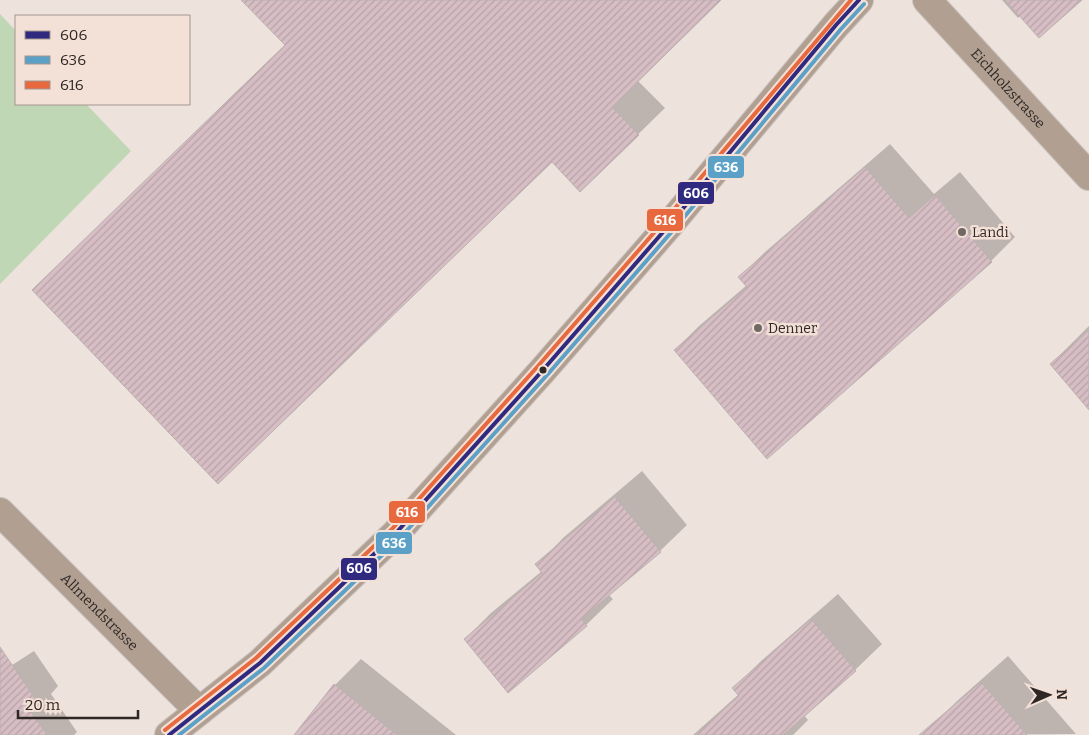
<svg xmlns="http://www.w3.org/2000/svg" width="1089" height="735" font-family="Bitter,serif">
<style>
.green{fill:#c0d7b6}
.shadow{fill:#0003}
.building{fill:url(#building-hatch);stroke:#bbb2b1}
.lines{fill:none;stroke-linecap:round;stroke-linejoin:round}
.street-casing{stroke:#c9c1bd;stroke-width:30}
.street{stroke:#b1a092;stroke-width:28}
.bus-1-casing{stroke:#f3e0d6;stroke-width:8}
.bus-2-casing{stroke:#f3e0d6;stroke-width:8}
.bus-3-casing{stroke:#f3e0d6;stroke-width:8}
.bus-1{stroke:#2f2a7f;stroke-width:4}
.bus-2{stroke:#5ba1c7;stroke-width:4}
.bus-3{stroke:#e9693f;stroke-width:4}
.poi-dot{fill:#716864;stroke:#f3e0d6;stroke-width:2}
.bus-dot{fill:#2e2724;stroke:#f3e0d6;stroke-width:2}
.labels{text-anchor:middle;stroke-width:5;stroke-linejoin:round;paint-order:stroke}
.street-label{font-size:14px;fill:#2e2724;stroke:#f3e0d6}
.poi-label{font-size:14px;fill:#2e2724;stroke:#f3e0d6;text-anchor:start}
.line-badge{stroke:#f3e0d6;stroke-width:2}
.badge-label{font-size:14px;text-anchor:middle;font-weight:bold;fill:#fff}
</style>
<defs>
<pattern id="building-hatch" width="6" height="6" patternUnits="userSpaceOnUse" patternTransform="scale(1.25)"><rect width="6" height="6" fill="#d6bec4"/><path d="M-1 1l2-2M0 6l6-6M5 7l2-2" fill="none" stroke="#b8a3a8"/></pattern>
</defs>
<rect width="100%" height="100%" fill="#ede2dc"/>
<path class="green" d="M0 14 16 31V104H86L131 151 0 284Z"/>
<g class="shadow">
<path d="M243 0H720L637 80 665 108 580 191 552 161 286 45Z"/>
<path d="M1002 0H1080L1020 16 1018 18Z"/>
<path d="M890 144 934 194 960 172 1015 237 991 261 767 457 675 350 699 326 747 285 740 277 764 253Z"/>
<path d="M1089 326V409L1051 364Z"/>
<path d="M642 471 687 525 660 551 608 594 613 599 586 625 465 639 491 613 542 571 537 565 563 538Z"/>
<path d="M838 594 882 644 855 670 804 715 808 720 793 735H693L739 694 734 688 760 662Z"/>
<path d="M34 651 58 686 51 694 77 732 74 735H0V676L6 669Z"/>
<path d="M1008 656 1076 734 938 735 931 727 957 701Z"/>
<path d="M361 659 456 735H295L335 685Z"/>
</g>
<g class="building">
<path d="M241 0H721L612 107 639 135 580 192 552 162 218 484 32 290 285 45Z"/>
<path d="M1005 0H1082L1039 38Z"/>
<path d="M865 167 909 218 935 195 992 262 767 459 674 350 747 287 738 277Z"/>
<path d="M1089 330V410L1050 364Z"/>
<path d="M615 497 661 552 581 619 587 626 508 693 464 639 542 573 535 564Z"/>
<path d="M811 619 856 671 783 735H695L739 696 732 688Z"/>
<path d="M0 647 40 706 31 712 47 735H0Z"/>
<path d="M981 682 1027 735H919Z"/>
<path d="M334 684 397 735H294Z"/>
</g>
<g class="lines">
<defs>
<g id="street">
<path id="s1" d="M927 0 1089 176"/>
<path id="s2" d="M0 512 199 711"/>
<path d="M169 735 260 663 396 533 543 370 670 224 836 25 859 0"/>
</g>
</defs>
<use href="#street" class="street-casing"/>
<use href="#street" class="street"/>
<defs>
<path id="bus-1" d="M169 735 260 663 396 533 543 370 670 224 836 25 859 0"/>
<path id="bus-2" d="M179 735 264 668 401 537 548 374 675 228 841 29 864 4"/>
<path id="bus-3" d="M165 730 256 658 392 529 538 366 665 220 851 0"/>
</defs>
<use href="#bus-1" class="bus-1-casing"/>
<use href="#bus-2" class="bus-2-casing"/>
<use href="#bus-3" class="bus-3-casing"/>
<use href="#bus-1" class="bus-1"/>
<use href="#bus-2" class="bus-2"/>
<use href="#bus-3" class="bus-3"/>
</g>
<g class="poi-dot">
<circle cx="962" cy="232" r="5"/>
<circle cx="758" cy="328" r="5"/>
</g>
<circle class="bus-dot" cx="543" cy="370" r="4.5"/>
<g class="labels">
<g class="street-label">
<text dy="5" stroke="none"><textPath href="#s1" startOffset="120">Eichholzstrasse</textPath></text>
<text dy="5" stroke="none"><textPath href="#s2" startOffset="141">Allmendstrasse</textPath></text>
</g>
<g class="poi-label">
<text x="972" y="237">Landi</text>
<text x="768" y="333">Denner</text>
</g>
</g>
<g class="line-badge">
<rect x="707" y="155" width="38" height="24" rx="5" fill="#5ba1c7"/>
<rect x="677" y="181" width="38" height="24" rx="5" fill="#2f2a7f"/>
<rect x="646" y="208" width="38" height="24" rx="5" fill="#e9693f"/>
<rect x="388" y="500" width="38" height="24" rx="5" fill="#e9693f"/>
<rect x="375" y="531" width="38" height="24" rx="5" fill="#5ba1c7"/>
<rect x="340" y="557" width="38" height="24" rx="5" fill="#2f2a7f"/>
</g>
<g class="badge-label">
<text x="726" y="172">636</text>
<text x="696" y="198">606</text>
<text x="665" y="225">616</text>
<text x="407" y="517">616</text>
<text x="394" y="548">636</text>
<text x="359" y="573">606</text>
</g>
<rect x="15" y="15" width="175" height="90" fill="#f3e0d6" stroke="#a4968f"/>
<rect x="25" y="31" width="25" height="8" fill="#2f2a7f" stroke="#a4968f"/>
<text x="60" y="40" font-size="15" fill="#2e2724">606</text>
<rect x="25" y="56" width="25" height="8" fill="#5ba1c7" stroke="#a4968f"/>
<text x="60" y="65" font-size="15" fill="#2e2724">636</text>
<rect x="25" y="81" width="25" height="8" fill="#e9693f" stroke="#a4968f"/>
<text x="60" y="90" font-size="15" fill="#2e2724">616</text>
<g transform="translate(1049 695) rotate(88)" stroke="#f3e0d6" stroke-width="4" paint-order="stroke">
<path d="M0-4L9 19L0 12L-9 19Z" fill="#2e2724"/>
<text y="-8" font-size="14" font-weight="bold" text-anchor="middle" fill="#2e2724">N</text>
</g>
<path d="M18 710v8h120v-8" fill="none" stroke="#2e2724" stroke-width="2.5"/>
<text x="25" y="710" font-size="15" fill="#2e2724" stroke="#f3e0d6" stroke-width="4" paint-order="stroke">20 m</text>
</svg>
